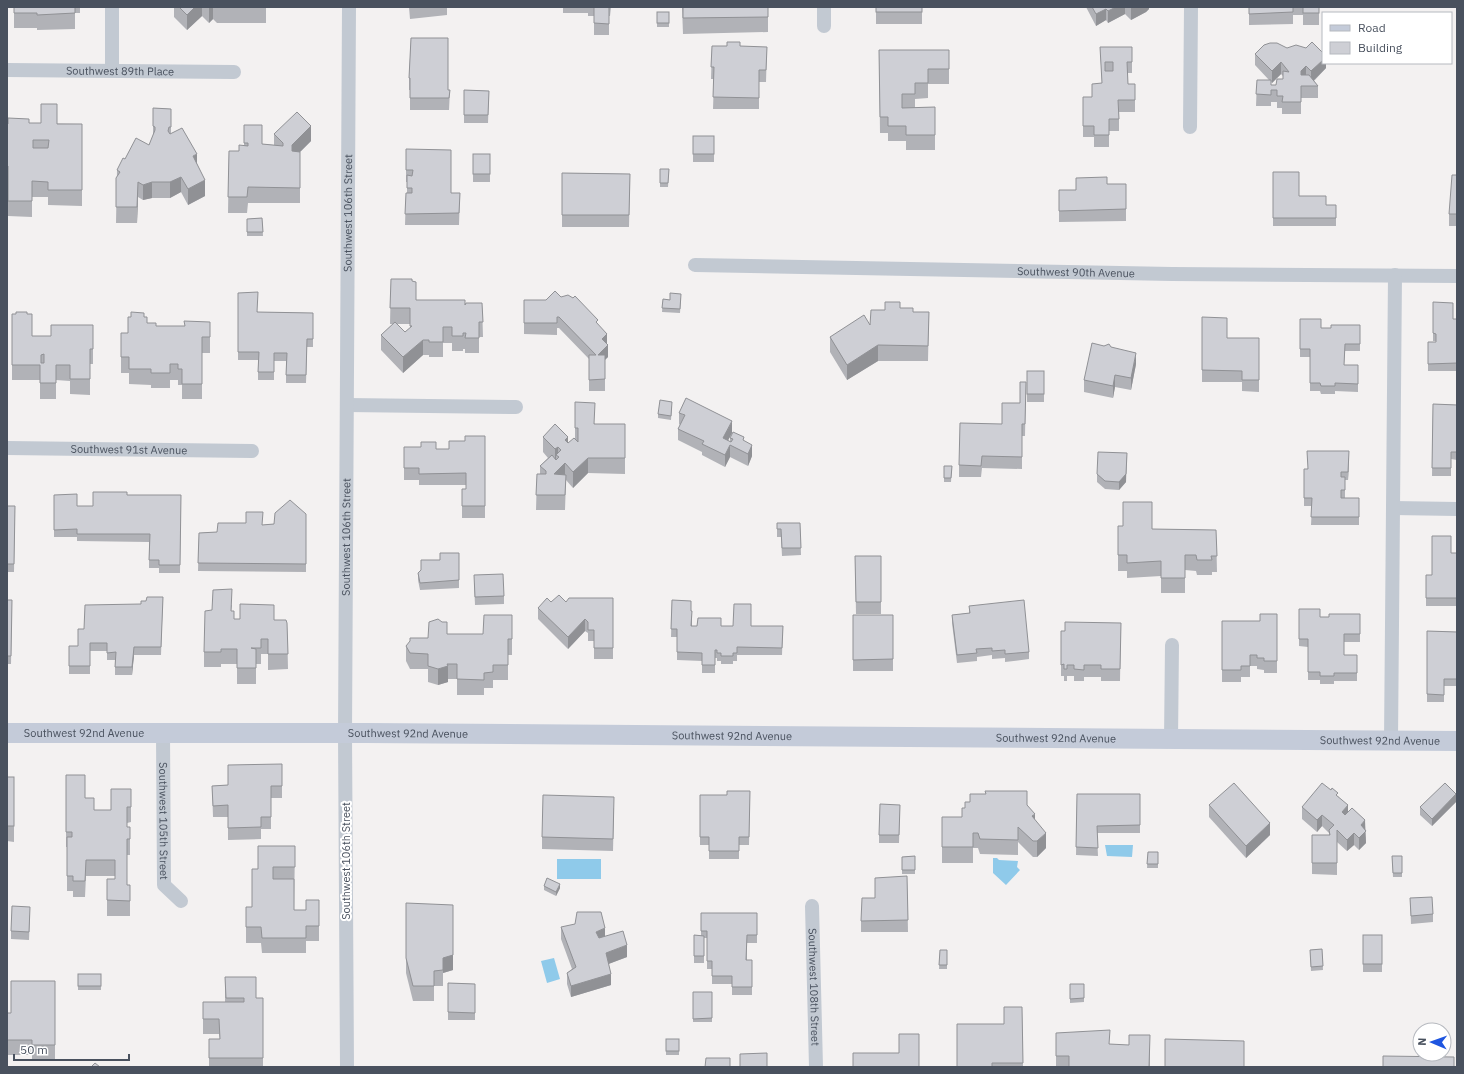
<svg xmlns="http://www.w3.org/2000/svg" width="1464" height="1074" font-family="'IBM Plex Sans',sans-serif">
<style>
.water{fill:#8fcaea}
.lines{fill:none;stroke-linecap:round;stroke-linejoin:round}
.street{stroke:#c2c9d2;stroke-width:14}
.secondary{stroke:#c4cbd9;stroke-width:20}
.wall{fill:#b1b2b7;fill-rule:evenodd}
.shaded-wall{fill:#909195}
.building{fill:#cecfd5;stroke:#909195;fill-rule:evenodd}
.labels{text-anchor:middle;stroke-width:4;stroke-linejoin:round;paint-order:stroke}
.street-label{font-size:11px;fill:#49515e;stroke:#fff}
</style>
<rect width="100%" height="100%" fill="#f3f1f1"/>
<g class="water">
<path d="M1105 845H1133L1132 857 1107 856Z"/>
<path d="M993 858H997L999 860 1018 861 1017 867 1020 870 1006 885 993 873Z"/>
<rect x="557" y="859" width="44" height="20"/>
<path d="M554 958 560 979 547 983 541 961Z"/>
</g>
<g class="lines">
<g class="street">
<path d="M824 26V7"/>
<path id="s1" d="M7 70 234 72"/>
<path d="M112 70V7"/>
<path d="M1190 127 1191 7"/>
<path id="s2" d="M695 265 1172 274 1457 276"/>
<path d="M347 405 516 407"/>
<path id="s3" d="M7 448 252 451"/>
<path d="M1393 508 1457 509"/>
<path id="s4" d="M163 734 164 885 181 901"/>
<path d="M1171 740 1172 645"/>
<path d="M1391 741 1395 275"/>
<path id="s5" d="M812 906 816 1067"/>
<path id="s6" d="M347 1067 345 734 349 7"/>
</g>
<path class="secondary" id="s7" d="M7 733H367L1457 741"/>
</g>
<g class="wall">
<path d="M14 7H80V13H75V29L37 30V28H14Z"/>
<path d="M174 7H266V23H217L213 19 209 23 202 16 187 30 174 17Z"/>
<path d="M409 7H447V15L410 19Z"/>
<path d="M563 7H611L610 16H609V35H594V16H588V13H563Z"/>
<path d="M682 7H768V32L683 34Z"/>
<rect x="876" y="7" width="46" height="17"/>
<path d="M1086 7H1149V9L1146 12 1131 20 1125 14 1108 23 1106 20 1096 26Z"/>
<path d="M1249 7H1319V25H1303V15H1293V24L1249 25Z"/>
<rect x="657" y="12" width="12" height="15"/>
<path d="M411 38 448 90H450L449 110H410V90H409V78Z"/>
<path d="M712 46 767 47 766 82H759V109H713L714 79H711Z"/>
<path d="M1100 47H1132V73H1128V84H1135V112H1119V131H1109V147H1094V137H1083V97H1092L1102 83Z"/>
<path d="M1287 48 1326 63V68L1314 81 1318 86V98H1301V114H1282V108H1277V102H1271V106H1256L1257 80H1269L1255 65V54ZM1281 74 1283 76V79L1276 85H1271V82L1272 83Z"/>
<path d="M879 50H949V84H928V98L915 99V108L935 107V150H906V141H888V133H880Z"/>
<path d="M464 90 489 91 488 123H464Z"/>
<path d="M153 108 171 109V134L197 164 205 196 188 205 181 192 170 198H152L143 200 138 197 137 223H116L117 170 149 145 153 136Z"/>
<path d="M29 123 82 124V206L48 205V197H32V217L8 216 7 124Z"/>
<path d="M244 125 262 144 274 145V134L311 141 300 152V203H248L247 213H228L229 151H239L244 145Z"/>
<rect x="693" y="136" width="21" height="26"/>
<path d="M406 149 451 193H460L459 225H405L406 193H407V182H406Z"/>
<rect x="473" y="154" width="17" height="28"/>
<path d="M660 169H669L668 187H660Z"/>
<path d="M1273 172 1299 196 1326 205H1336V226H1273Z"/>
<path d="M562 173 630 174 629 227H562Z"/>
<path d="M1457 175V226H1449V214Z"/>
<path d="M1107 184H1126V221L1059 222V190H1076Z"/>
<path d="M262 218 263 236H247V219Z"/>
<path d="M391 279 416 300 465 304 482 303 483 337H479V353H465V349H463V351H452V343H443V357H429V355H423L403 373 381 350V335L393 324H390ZM397 324H410V328L405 332Z"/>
<path d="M238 293 258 312 313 313V347H307L306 383H286V361H274V380H258V360H238Z"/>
<path d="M561 297 598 324 608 357 605 360V391H589V359L559 328H557V335L524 334V300H546Z"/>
<path d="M681 298 680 313 662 312 663 299 670 300Z"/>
<path d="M1433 302 1453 319H1457V371H1428V342H1436V341H1433Z"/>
<path d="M900 308 913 312H929L928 361H878L847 380 830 352V337L870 325 885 310Z"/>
<path d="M12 314H27L32 336H51L93 325V364H90V395L70 394V381L56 380V399H40V380H12Z"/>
<path d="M144 317 147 323 156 326H184L210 322V353H202V399H182V385H178V380H170V388H151V385L129 384V373H121V333H128Z"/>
<path d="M1202 317 1227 338H1259V392L1242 391V382H1202Z"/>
<path d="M1300 319 1321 328H1331L1360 325V351H1345L1344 365H1358V392L1335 391V394H1321L1320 391H1310V357H1300Z"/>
<path d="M1136 364 1131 390 1115 387 1113 398 1084 392V380Z"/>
<rect x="1027" y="371" width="17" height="31"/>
<path d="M1026 382 1025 436H1022V469L982 468 981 477H959V465L1002 424 1020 403Z"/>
<path d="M575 402 595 424H625V474L588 473 573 488 566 480 565 510H536L537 474H540V466L548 458 543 452V437H568V443L575 439Z"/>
<path d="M1433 404 1457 405V460L1451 459V476H1432Z"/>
<path d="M672 406 671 420 658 418V414Z"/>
<path d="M679 413 732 433 728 440 730 442V438L744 441 752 456 748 466 730 457 725 467 702 455V452L678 440V429L680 425 679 424Z"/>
<path d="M485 436V518H462V489H466V485H419V480H404V447L436 449H449L465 441Z"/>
<path d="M1349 458 1348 480H1345V498H1359V525H1311L1312 506H1304V469H1307Z"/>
<path d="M944 466H952L951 482H944Z"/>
<path d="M1097 474 1126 482 1119 490 1105 489 1097 482Z"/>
<path d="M54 495 77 506H93L127 495H181L180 573H159V568H149V542L77 541V537H54Z"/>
<path d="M7 506H15L14 572H7Z"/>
<path d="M306 514V572L198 571 199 533 217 532 263 525 274 524Z"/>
<path d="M777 523H800L801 555 782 556 781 537H777Z"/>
<path d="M1118 526 1152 529 1216 530 1217 572H1212V575H1197L1196 571 1185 570V593H1161V576L1127 578V571H1118Z"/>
<path d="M459 553V588L420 590 418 580V573L440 560Z"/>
<path d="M1451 553H1457V606H1426V575H1432Z"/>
<path d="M855 556H881V614H856Z"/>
<path d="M474 583 504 596V604L475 605Z"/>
<path d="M163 597 161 655H134L132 675H115V660H107V651H90V674H69V646H78L146 601Z"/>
<path d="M613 598V659H594V641H588V633L585 631 568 649 538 619V608L551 602H566Z"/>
<path d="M7 600H12L11 664H7Z"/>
<path d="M672 600 691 611 692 619V626H783L782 655H737V661H733V664H721V661H717V658H715V673H702V661L677 660V637H671Z"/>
<path d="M232 605 231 611 234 619 274 620 287 623 288 669 268 670V654H261V664H256V684H237V664H221V667H204V652L212 610Z"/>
<path d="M969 606 1029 652V659L1005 662V658L992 659V655L977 657V661L957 663 952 623V615L969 613Z"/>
<path d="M1299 609 1320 617H1329L1360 614V642H1344V655H1357V681H1334V684H1320V680H1308V647L1299 646Z"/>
<path d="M1277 614V673H1264V670L1257 669V666H1250V677H1241V682H1222V621H1260Z"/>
<path d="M512 615V655H508V680H493V688H484V695H457V679H448V682L438 685 428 682V669H410L406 661V646L428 638 447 634H483Z"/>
<rect x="853" y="615" width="40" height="56"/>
<path d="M1121 623 1120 681H1101V677H1084V681H1074V676H1067V681H1064V676H1061V631H1065Z"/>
<path d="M1427 631 1457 632V686H1444V702H1427Z"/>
<path d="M282 764V798H271V829H261V839L228 840V817H213L212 786 228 785Z"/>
<path d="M66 775 94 810H111L131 789V822L127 823V827H130V855H127V885H130V916H107V879H115V876H86L85 897H73V891H67V847H66Z"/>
<path d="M7 777H14V842L7 841Z"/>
<path d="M750 791 749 845H739V859H709V845H700V795H727Z"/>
<path d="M1077 794H1140V833H1097L1098 856 1076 855Z"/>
<path d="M1338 796 1348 812 1365 830 1366 843 1359 850 1354 845 1347 851 1337 842V875L1312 874V835H1329V833L1322 826 1317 832 1302 819V807Z"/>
<path d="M1456 802 1432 826 1420 815V807Z"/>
<path d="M900 805 899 843H879V835Z"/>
<path d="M1027 805 1035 820 1046 848 1037 857H1033L1018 842V855L980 854 978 848H973V863H942V817H962Z"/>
<path d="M1209 805 1270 835 1246 858 1209 817Z"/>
<path d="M614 808 613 851 542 849V837Z"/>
<path d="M295 846 294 910H306L319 900V941H306V953H262L261 943H246V907H252L258 869Z"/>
<path d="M1148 852H1158V868H1147Z"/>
<path d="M915 856V874H902V857Z"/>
<path d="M1392 856H1402V877H1393Z"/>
<path d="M907 876 908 932H861V921L875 898Z"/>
<path d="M544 886 560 888 556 896 544 890Z"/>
<path d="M1410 898 1433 914V922L1411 924Z"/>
<path d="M406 903 453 970 443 973V986H434V1001H413L406 973Z"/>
<path d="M701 913H757V943H747V960H752V995H732V984H712V969H707V938H704V963H694V935L701 936Z"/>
<path d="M30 915 29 940 11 939V931Z"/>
<path d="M561 927 605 937 627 957 608 964 611 985 571 997 567 984V973L572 969 561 939Z"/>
<rect x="1363" y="935" width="19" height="37"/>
<path d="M1322 949 1323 970 1311 971 1310 950Z"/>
<path d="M940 950H947V969H939Z"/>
<rect x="78" y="974" width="23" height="16"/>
<path d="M225 977 256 998H263V1067H209V1039H220L219 1034H203V1002H225Z"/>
<path d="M55 981V1060H32V1055H7V1013H11Z"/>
<path d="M448 983 475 984V1020H448Z"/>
<path d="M1070 984H1084V1002L1070 1003Z"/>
<rect x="693" y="992" width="19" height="30"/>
<path d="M1022 1007 1023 1067H957L1004 1024Z"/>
<path d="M1056 1033 1110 1044 1150 1050V1067H1056Z"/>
<rect x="666" y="1039" width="13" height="16"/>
</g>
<g class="shaded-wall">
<path d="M195 7H202V16L187 30V15Z"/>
<path d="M210 7H213V19L209 23V8Z"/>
<path d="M1116 7H1125V14L1108 23V11Z"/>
<path d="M1133 7H1149V9L1146 12 1131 20V8Z"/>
<path d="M1106 9V20L1096 26V14Z"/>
<path d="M1323 60V63H1326V68L1311 83V71Z"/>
<path d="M1281 62V74L1272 83V71Z"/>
<path d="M1306 66V78L1301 82V71Z"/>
<path d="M311 126V141L292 160V145Z"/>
<path d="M197 154V170L193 156Z"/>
<path d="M181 177V192L170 198V182Z"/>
<path d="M205 180V196L188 205V189Z"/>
<path d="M138 182V197L137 223V207Z"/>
<path d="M152 182V198L143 200V185Z"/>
<path d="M607 334V346L602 339Z"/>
<path d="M423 340V355L403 373V357Z"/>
<path d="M608 345V357L598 366V355Z"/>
<path d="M878 345V361L847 380V365Z"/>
<path d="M1136 353V364L1131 390V378Z"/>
<path d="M1115 375V387L1113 398V386Z"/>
<path d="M732 421V433L723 450V438Z"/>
<path d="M568 437V453L565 440Z"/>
<path d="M730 445V457L725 467V455Z"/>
<path d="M752 445V456L748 466V454Z"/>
<path d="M558 447V456L556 455V464L555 465V449Z"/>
<path d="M1349 451V458L1348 480V472Z"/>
<path d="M1127 453 1126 482 1119 490V482Z"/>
<path d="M588 458V473L573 488V472Z"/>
<path d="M565 463V479L554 474Z"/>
<path d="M692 611V619L691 634V626Z"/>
<path d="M585 619V631L568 649V637Z"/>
<path d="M134 647V655L132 675V667Z"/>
<path d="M448 666V682L438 685V669Z"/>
<path d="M1456 794V802L1432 826V819Z"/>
<path d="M1348 805V817L1342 824V812Z"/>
<path d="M1035 814V829L1032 816Z"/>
<path d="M1322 815V826L1317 832V820Z"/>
<path d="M1365 820 1366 843 1359 850V838L1361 825Z"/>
<path d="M1270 823V835L1246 858V846Z"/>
<path d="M1046 833V848L1037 857V841Z"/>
<path d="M1354 833V845L1347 851V840Z"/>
<path d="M560 884V888L556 896V892Z"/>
<path d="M453 920V970L443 973V986V958Z"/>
<path d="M605 928V939L596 943V932Z"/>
<path d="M627 945V957L606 965V953Z"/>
<path d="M611 974V985L571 997V986Z"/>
</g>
<g class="building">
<path d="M14 7H75V13L37 15V13H14Z"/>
<path d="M179 7H195L187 15Z"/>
<path d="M594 7H609V24L594 23Z"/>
<path d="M683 7H768V17L683 18Z"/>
<rect x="876" y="7" width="46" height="5"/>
<path d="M1092 7H1116L1108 11 1106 9 1096 14Z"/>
<path d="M1249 7H1293V12L1249 14Z"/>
<rect x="1303" y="7" width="16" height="6"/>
<rect x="657" y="12" width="12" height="11"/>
<path d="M411 38H448V90H450L449 98H410V78H409Z"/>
<path d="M727 42H740V46L767 47 766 70H759V98L713 97 714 67H711L712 46H727Z"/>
<path d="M1312 42 1323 53V60L1311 71 1306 66 1301 71V75H1309L1318 86H1301V102H1282L1283 96H1277V90H1271V95L1256 94 1257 80H1271V85H1276L1277 79H1283V71L1289 72 1281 62 1272 71 1255 54 1264 45 1270 43H1277L1287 48 1296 45 1306 48Z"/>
<path d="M1100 47H1132V62H1127L1128 84H1135V100H1118L1119 119H1109V135H1094V126H1083V97H1092V84L1102 83ZM1105 62H1113V71H1105Z"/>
<path d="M879 50H949V69H928V83H915V94H902V108L935 107V135H906V126H888V117H880Z"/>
<path d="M464 90 489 91 488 115H464Z"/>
<path d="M41 104H57V124H82V190H48V182L32 181V201H8V166H7V124H8V118L29 119V123H41ZM33 140H49L48 148H33Z"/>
<path d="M153 108 171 109V127H169L168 131 170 134 182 128 197 154 193 156 205 180 188 189 181 177 170 182H152L143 185 138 182 137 207H116V178L120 172 117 170 123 158 125 159 136 138 149 145 155 130V127L153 126Z"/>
<path d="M297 112 311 126 292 145V151L300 152V188L248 187 247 197H228L229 151H239V145L248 146V143H244V125H262V144L283 146V143L274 134Z"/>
<rect x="693" y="136" width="21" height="18"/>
<path d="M406 149 451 150V193H460L459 213 405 214 406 193H412V188H407V175L412 176 413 170H406Z"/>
<rect x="473" y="154" width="17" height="20"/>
<path d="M660 169H669L668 183H660Z"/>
<path d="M1273 172H1299V196H1326V205H1336V218H1273Z"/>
<path d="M562 173 630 174 629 215H562Z"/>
<path d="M1452 175H1457V214H1449Z"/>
<path d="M1107 177V184H1126V209L1059 211V190H1076V178Z"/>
<path d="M262 218 263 232H247V219Z"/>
<path d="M391 279H412V281L416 282V300H465V305L466 303H482L483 322H479V338H465L466 333H463V336H452V327H443V342H429V340H423L403 357 381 335 395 322 405 332 412 326H410V308H390Z"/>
<path d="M555 291 561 297 568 295 573 298 575 296 598 320 596 322 607 334 602 339 608 345 598 355H605V379L589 380V355H596L559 317H557V323H524V300H546Z"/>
<path d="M258 292 257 312 313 313V339H307L306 375H286L287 353H274V372H258L259 352H238V293Z"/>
<path d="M670 293 681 294 680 309 662 308 663 299 670 300Z"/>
<path d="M885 302H900V308H913V312H929L928 346 878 345 847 365 830 337 864 315 870 325 871 310H885Z"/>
<path d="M1433 302 1453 303V319H1457V363L1428 364V342H1436V334L1433 333Z"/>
<path d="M16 312H27V314H32V336H51V325H93V349H90V379H70V365H56V383H40V365H12V314H16ZM44 354V363H41V355Z"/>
<path d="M131 312 144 313V317H147V323H156V326H185L184 321 210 322V337H202V384H182V369H178V364H170V373H151V369H129V357H121V333H128V317H131Z"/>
<path d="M1202 317 1227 318V338H1259V380H1242V371L1202 370Z"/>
<path d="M1300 319H1321V328H1331V325H1360V344H1345L1344 365H1358V384L1335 383V386H1321L1320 383H1310V349H1300Z"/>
<path d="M1092 343 1104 346 1109 344 1111 347 1136 353 1131 378 1115 375 1113 386 1084 380Z"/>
<rect x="1027" y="371" width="17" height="23"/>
<path d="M1020 382H1026L1025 424H1022V457L982 456 981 466 959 465 960 423 1002 424V403H1020Z"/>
<path d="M686 398 732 421 723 438 731 442 733 439 730 438 733 432 744 437 743 440 752 445 748 454 730 445 725 455 702 444 704 441 678 429 685 415 679 413Z"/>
<path d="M660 400 672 402 671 416 658 414Z"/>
<path d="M575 402 595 403 594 424H625V458H588L573 472 565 463 554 474 566 475 565 495H536L537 474H546V471L540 466 552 455 556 460 559 457 556 455 561 450 558 447 555 449 543 437 555 424 568 437 565 440 568 443 574 438 578 442V428H575Z"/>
<path d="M1433 404 1457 405V452H1451V468H1432Z"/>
<path d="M465 436H485V506H462V489H466V473L419 474V468H404V447H421V442H436V449H449V441H465Z"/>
<path d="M1307 451H1349L1348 472H1341V477H1345V490H1341V498H1359V517H1311L1312 498H1304V469H1308Z"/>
<path d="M1098 452 1127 453 1126 474 1119 482 1105 481 1097 474Z"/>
<path d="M944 466H952L951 478H944Z"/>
<path d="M93 492H127V495H181L180 565H159V560H149L150 534H77V529L54 530V495L77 494V506H93Z"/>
<path d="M290 500 306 514V564L198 563 199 533 217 532 218 523H246V512H263L262 525 274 524 275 513Z"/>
<path d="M1123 502H1152V529L1216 530 1217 556H1211L1212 560H1197L1196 555H1185V578H1161V561L1127 563V555H1118V526H1123Z"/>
<path d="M7 506H15L14 564H7Z"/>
<path d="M777 523H800L801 548H782L781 529H777Z"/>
<path d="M1432 536H1451V553H1457V598H1426V575H1432Z"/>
<path d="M440 553H459V580L420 583 418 573 421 570V560H440Z"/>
<path d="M855 556H881V602H856Z"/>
<path d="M503 574 504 596 475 597 474 575Z"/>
<path d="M232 589 231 611H234V619H240V604L274 605V620H286L287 623 288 654H268V639H261V648H251L256 649V668H237V649H221V652H204L205 611 212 610 213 590Z"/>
<path d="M559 595 566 602 569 598H613V648H594V630H588V622L585 619 568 637 538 608 547 598 551 602Z"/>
<path d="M147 597H163L161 647H134L132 667H115L116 652 107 653V643H90V666H69V646H78V629H84L85 605 141 604V601H146Z"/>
<path d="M7 600H12L11 656H7Z"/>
<path d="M672 600 691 601V611H692L691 626H697L698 618H721V626H733L734 604H751V626H783L782 648 737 647V653H733V656H721V653H717V650H715V665H702V653L677 652V629H671Z"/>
<path d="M1024 600 1029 652 1005 654V650L992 651V648L976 649 977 653 957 655 952 615 970 613 969 606Z"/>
<path d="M1299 609H1320V617H1329V614H1360V634H1344V655H1357V673H1334V676H1320V672H1308V639H1299Z"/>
<path d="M1260 614H1277V661H1264V658H1257V655H1250V666H1241V670H1222V621H1260Z"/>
<path d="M484 615H512V639H508V665H493V672L484 673V680L457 679V664H447L448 666 438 669 428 666V654L410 653 406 646 410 641V638H428L429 622 438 619 442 622H447V634H483Z"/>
<path d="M853 615H893V659L853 660Z"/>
<path d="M1065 622 1121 623 1120 669H1101V665H1084V670L1074 669V665H1067V669H1064V664L1061 665V631H1065Z"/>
<path d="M1427 631 1457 632V679H1444V695L1427 694Z"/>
<path d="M282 764V786H271V817H261V827L228 828V805L213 806 212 786 228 785V765Z"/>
<path d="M66 775H85V798H94V810H111V789H131V807H127V827H130V839H127V885H130V901L107 900V879H115V860H86L85 881H73V876H67V837H72V832H66Z"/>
<rect x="7" y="777" width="7" height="49"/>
<path d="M1234 783 1270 823 1246 846 1209 805Z"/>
<path d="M1322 783 1331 790 1332 788 1338 793 1336 795 1348 805 1342 812 1345 815 1352 808 1365 820 1361 825 1366 831 1359 838 1354 833 1347 840 1337 830V863H1312V835H1330L1329 830 1334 825 1322 815 1317 820 1302 807Z"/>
<path d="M1445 783 1456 794 1432 819 1420 807Z"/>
<path d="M727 791H750L749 837H739V851H709V837H700V795H727Z"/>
<path d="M985 791H1027V805L1035 814 1032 816 1046 833 1037 841H1033L1018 827V840L980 839 978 833H973V847H942V817H962V808H965V802H970V794H986Z"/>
<path d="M1077 794H1140V825L1097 826 1098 848 1076 847Z"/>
<path d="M543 795 614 797 613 839 542 837Z"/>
<path d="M880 804 900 805 899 835H879Z"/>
<path d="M258 846H295V867H273V879H294V910H306V900H319V926H306V938H262L261 927H246V907H252V869H258Z"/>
<path d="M1148 852H1158V864H1147Z"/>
<path d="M915 856V870H902V857Z"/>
<path d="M1392 856H1402V873H1393Z"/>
<path d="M907 876 908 920 861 921 862 898H875V878Z"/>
<path d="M547 878 560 884 556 892 544 886Z"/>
<path d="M1432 897 1433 914 1411 916 1410 898Z"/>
<path d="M406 903 453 905V955L443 958V970L434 971V986H413L406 958Z"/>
<path d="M12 906 30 907 29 932 11 931Z"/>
<path d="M577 912H601L605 928 596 932 599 938 623 931 627 945 606 953 611 974 571 986 567 973 576 967 561 927 575 924Z"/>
<path d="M701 913H757V935H747L746 960H752V987H732V976H712V961H707V931H701Z"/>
<path d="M694 935 704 936V956H694Z"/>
<rect x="1363" y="935" width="19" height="29"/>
<path d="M1322 949 1323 966 1311 967 1310 950Z"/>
<path d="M940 950H947V965H939Z"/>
<rect x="78" y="974" width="23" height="12"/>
<path d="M225 977H256V998H263V1058H209V1039H220L219 1019H203V1002H244V998H226Z"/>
<path d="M11 981H55V1045H32V1040H7V1013H11Z"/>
<path d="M448 983 475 984V1013L448 1012Z"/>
<path d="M1070 984H1084V998L1070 999Z"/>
<path d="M693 992H712V1018L693 1019Z"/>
<path d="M1004 1007H1022L1023 1063H992V1067H957V1024H1004Z"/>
<path d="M1110 1030 1109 1044 1129 1045V1035H1150L1149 1067H1069V1056H1056V1033Z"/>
<path d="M899 1034H919V1067H853V1053H899Z"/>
<rect x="666" y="1039" width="13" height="12"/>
<path d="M1165 1039 1244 1041V1067H1165Z"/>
<path d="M767 1053V1067H740V1054Z"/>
<path d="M1383 1056 1454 1057V1067H1383Z"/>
<path d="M706 1058H730V1067H705Z"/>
<path d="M95 1063 100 1067H91Z"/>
</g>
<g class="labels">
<g class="street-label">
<text dy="4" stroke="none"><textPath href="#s1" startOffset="113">Southwest 89th Place</textPath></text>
<text dy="4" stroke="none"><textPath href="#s6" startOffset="854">Southwest 106th Street</textPath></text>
<text dy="4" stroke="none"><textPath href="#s2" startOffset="381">Southwest 90th Avenue</textPath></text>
<text dy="4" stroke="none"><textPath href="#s3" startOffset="122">Southwest 91st Avenue</textPath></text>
<text dy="4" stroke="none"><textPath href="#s6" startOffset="530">Southwest 106th Street</textPath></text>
<text dy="4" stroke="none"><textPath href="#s7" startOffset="77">Southwest 92nd Avenue</textPath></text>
<text dy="4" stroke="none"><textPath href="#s7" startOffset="401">Southwest 92nd Avenue</textPath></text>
<text dy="4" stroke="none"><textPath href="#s7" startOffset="725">Southwest 92nd Avenue</textPath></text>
<text dy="4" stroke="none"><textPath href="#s7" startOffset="1049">Southwest 92nd Avenue</textPath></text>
<text dy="4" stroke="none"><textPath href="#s7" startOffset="1373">Southwest 92nd Avenue</textPath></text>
<text dy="4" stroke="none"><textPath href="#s4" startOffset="87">Southwest 105th Street</textPath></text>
<text transform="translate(346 861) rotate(-90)" y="4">Southwest 106th Street</text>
<text dy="4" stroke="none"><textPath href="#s5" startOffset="81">Southwest 108th Street</textPath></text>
</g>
</g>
<rect width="1464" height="1074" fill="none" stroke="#49515e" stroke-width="16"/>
<rect x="1322" y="12" width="130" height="52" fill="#ffffff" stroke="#b6b9bf"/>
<rect x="1330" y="25" width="20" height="6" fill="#c4cbd9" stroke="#b6b9bf"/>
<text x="1358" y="32" font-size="12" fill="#49515e">Road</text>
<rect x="1330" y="42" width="20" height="12" fill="#cecfd5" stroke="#b6b9bf"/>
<text x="1358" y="52" font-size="12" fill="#49515e">Building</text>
<g transform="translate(1432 1042) rotate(272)"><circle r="19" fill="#ffffff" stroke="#b6b9bf"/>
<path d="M0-3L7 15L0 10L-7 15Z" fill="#1e55e0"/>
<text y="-6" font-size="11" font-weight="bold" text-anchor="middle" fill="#49515e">N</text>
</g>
<path d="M14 1054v6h115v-6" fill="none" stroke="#49515e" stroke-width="2"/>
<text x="20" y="1054" font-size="12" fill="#49515e" stroke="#ffffff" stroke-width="3" paint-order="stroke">50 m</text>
</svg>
